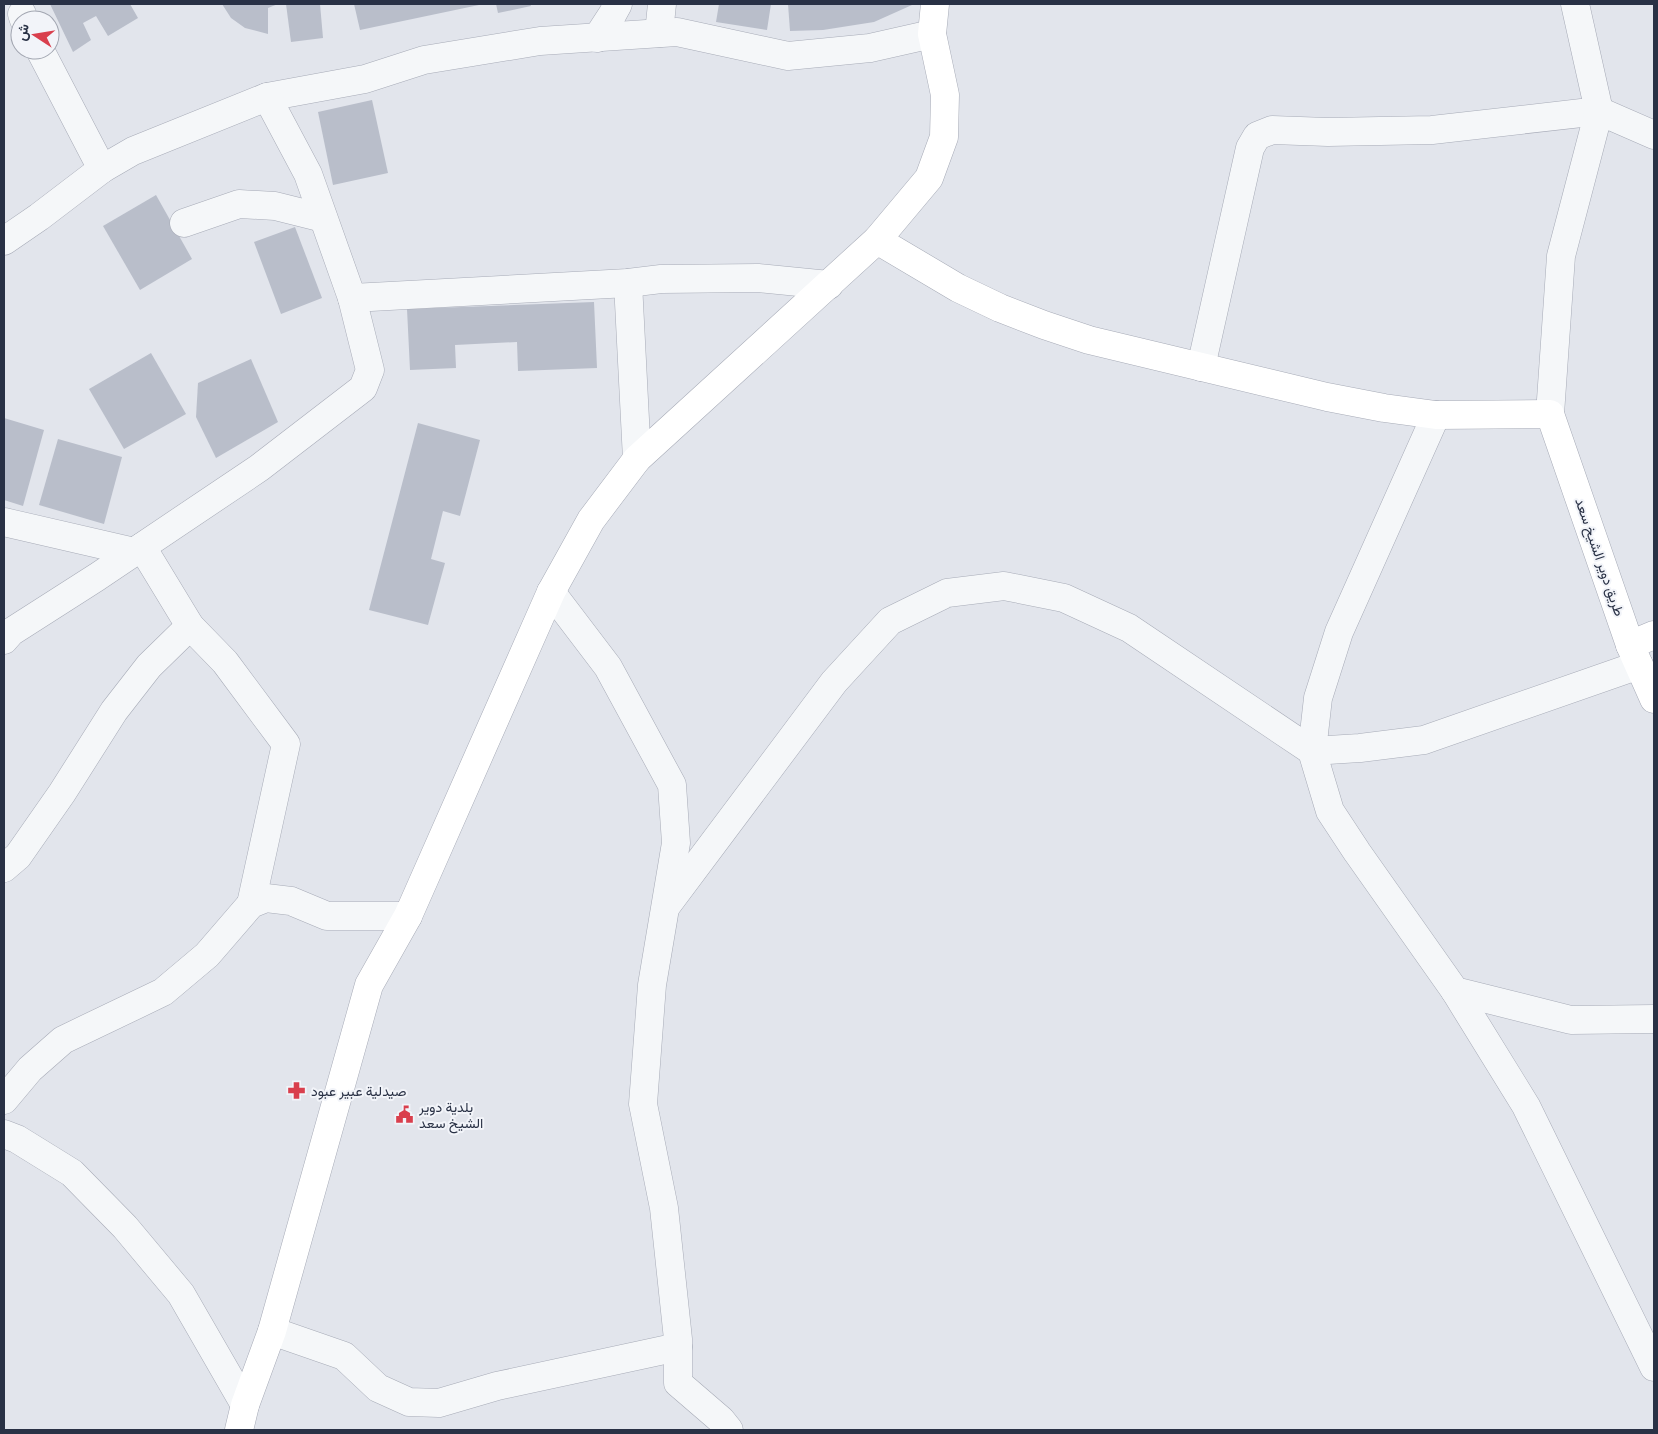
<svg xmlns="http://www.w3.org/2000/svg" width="1658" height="1434" font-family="'Fira Sans Condensed',Vazirmatn,sans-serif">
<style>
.building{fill:#b9beca}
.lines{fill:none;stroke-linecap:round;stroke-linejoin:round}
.street-casing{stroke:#a7abb7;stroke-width:29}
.secondary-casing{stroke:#a7abb7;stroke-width:29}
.street{stroke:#f5f7f9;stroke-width:28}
.secondary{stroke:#fff;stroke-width:28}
.labels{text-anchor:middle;stroke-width:4;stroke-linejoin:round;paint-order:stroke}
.street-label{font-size:14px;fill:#293145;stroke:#f2f4f9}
.poi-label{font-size:14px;fill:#293145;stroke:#f2f4f9;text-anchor:start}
</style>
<rect width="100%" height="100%" fill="#e2e5ec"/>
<g class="building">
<path d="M50 4H130L138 18 108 36 96 16 83 23 91 40 73 52Z"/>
<path d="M222 4H278L268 8V34L245 28 231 18Z"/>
<path d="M286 4H320L323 38 291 42Z"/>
<path d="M354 4H479V5L360 30Z"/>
<path d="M496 4H530L531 6 498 13Z"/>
<path d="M719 4H771L767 30 716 22Z"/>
<path d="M788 4H913L912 5 874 22 823 30 790 31Z"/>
<path d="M372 100 388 173 333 185 318 112Z"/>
<path d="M156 195 192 259 140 290 103 226Z"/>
<path d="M295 227 322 298 281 314 254 242Z"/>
<path d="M594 302 597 368 518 371 517 342 455 345 456 368 410 370 407 309Z"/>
<path d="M151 353 186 414 124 449 89 389Z"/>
<path d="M251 359 278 422 216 458 196 417 198 383Z"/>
<path d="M4 418 44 430 23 506 4 500Z"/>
<path d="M418 423 480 440 460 516 443 511 431 559 445 563 428 625 369 610Z"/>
<path d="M58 439 122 457 104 524 39 505Z"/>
</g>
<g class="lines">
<defs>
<g id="street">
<path d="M22 14 24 20"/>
<path d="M659 33 662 4"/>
<path d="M597 38 612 15 618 4"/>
<path d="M40 50 102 169"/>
<path d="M184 223 239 204 275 206 323 218"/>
<path d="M4 241 39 217 102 169 133 151 267 97 365 79 424 60 540 41 677 32 788 56 870 48 932 34"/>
<path d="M628 283 637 459"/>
<path d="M352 298 628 283 661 279 758 278 829 285"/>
<path d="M1201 367 1250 148 1257 136 1272 130 1328 132 1432 130 1599 111 1575 4"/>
<path d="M1550 414 1561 256 1599 111 1654 135"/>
<path d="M1436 415 1339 632 1318 698 1312 751 1330 811 1357 852 1455 991 1571 1020 1654 1019"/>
<path d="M4 522 134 552"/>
<path d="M142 547 190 626 225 662 286 744 251 904"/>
<path d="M551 592 608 667 672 785 676 843 652 985 643 1104 664 1208 678 1339V1383L721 1420 729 1430"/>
<path d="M4 640 11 632 97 577 259 468 363 388 370 370 352 298 308 174 267 97"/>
<path d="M4 868 18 856 62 793 114 711 149 666 190 626"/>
<path d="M667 905 834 682 890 621 947 593 1004 586 1064 598 1129 628 1312 751 1360 748 1424 740 1639 665"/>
<path d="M1455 991 1526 1106 1654 1367"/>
<path d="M4 1100 30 1069 63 1040 163 992 207 955 251 904 266 898 291 901 327 916H408"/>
<path d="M4 1134 17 1139 72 1173 125 1227 181 1294 245 1405"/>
<path d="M272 1331 344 1356 378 1388 409 1402 439 1403 497 1386 678 1347"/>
</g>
<g id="secondary">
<path d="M877 240 958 288 1000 308 1044 325 1089 340 1327 397 1384 408 1436 415 1550 414 1630 645 1654 699"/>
<path d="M1630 645 1654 635"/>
<path d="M239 1430 245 1405 272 1331 369 985 408 916 551 592 591 520 637 459 877 240 929 178 944 137 945 95 932 34 935 4"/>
</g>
</defs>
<use href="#street" class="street-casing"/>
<use href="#secondary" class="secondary-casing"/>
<use href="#street" class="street"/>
<use href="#secondary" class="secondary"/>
</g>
<defs>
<symbol id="pharmacy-bare" viewBox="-9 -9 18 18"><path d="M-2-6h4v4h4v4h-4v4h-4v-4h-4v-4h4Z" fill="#d93f4d" stroke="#f2f4f9" stroke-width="2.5" paint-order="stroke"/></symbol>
<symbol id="civic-bare" viewBox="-9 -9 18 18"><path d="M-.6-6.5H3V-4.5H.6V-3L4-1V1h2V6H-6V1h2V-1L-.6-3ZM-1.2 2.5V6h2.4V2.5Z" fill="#d93f4d" stroke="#f2f4f9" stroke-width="2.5" paint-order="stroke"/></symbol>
</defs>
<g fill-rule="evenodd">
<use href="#pharmacy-bare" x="284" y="1078" width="25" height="25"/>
<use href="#civic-bare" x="392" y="1102" width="25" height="25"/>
</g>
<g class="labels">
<g class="street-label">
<text transform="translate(1600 557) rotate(71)" y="5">طريق دوير الشيخ سعد</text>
</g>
<g class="poi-label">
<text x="311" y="1096">صيدلية عبير عبود</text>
<text x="419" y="1112">بلدية دوير<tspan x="419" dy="16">الشيخ سعد</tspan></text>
</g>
</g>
<rect width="1658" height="1434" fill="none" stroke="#293145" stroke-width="10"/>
<g transform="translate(35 35) rotate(282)"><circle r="24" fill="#f2f4f9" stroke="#a2a6b1"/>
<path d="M0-4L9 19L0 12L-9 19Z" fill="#d93f4d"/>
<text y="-8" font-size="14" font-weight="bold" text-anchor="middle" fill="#293145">ش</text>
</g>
</svg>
